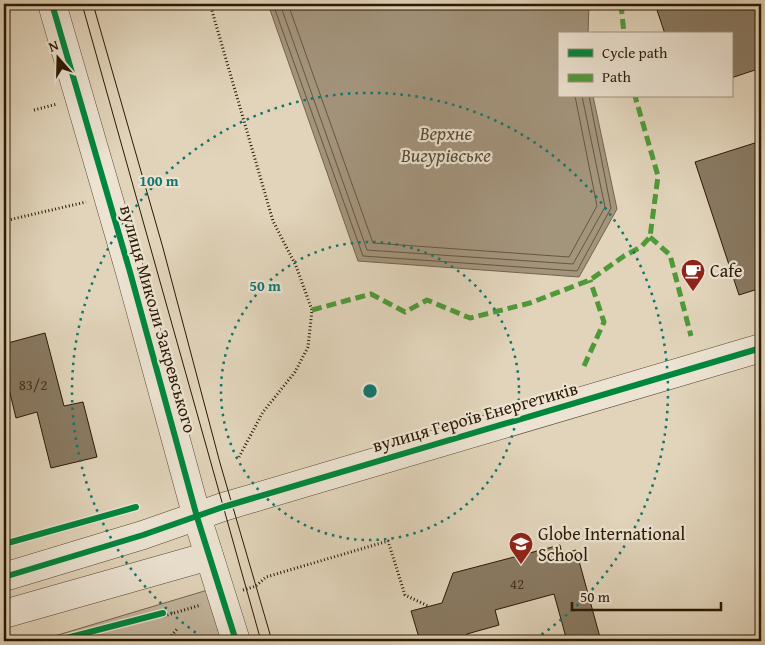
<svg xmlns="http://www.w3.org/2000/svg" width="765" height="645" font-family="'Gentium Book Plus',serif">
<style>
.green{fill:#c2b49b;stroke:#76664f}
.water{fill:#a3947c;stroke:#73634c}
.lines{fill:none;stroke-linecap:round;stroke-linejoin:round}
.shore{stroke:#665640;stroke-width:1}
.building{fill:#897a62;stroke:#2a1903}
.minor-casing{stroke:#584831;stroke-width:29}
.path{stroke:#2a1903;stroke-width:3;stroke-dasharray:1 2.5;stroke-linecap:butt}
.minor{stroke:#ece3d2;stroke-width:28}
.tram{stroke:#2a1903;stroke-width:1}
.quiet{stroke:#4f9939;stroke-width:5;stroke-dasharray:10 5;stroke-linecap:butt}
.cycleway-casing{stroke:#ece3d2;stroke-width:9}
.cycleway{stroke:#00873e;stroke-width:6}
.ring{fill:none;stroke:#0f766e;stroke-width:2.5;stroke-dasharray:2.5 5}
.labels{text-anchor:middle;stroke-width:4.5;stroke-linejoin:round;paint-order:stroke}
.number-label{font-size:15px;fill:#42311b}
.poi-label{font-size:18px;fill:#2a1903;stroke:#ece3d2;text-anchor:start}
.street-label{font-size:18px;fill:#2a1903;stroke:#ece3d2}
.water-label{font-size:19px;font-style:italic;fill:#5a4a33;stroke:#ece3d2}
.centre{fill:#0f766e;stroke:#ece3d2;stroke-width:2.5}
.ring-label{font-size:15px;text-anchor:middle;font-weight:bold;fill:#0f766e;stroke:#ece3d2;stroke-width:4.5;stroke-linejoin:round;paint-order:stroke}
</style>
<rect width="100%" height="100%" fill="#e1d4ba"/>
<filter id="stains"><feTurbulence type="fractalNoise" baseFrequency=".004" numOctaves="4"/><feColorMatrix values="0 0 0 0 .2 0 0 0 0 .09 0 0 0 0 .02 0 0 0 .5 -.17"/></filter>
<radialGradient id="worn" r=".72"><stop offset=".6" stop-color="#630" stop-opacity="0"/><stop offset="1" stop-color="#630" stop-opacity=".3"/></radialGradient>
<path class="green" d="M211 589 226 641H38Z"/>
<path class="water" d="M268 4H589L588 34H559V96H593L617 209 579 277 358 261Z"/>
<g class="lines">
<g class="shore">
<path d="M273 4 363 256 577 271 611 208 589 96"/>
<path d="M280 4 367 250 573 264 605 207 582 96"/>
<path d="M288 4 373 243 569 257 597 206 575 96"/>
</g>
</g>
<g class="building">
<path d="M655 4H761V68L731 78V34H665Z"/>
<path d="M761 141V288L739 295 695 162Z"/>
<path d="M45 333 64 406 83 402 97 457 51 468 37 412 16 418 4 368V344Z"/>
<path d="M560 545 562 554 576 550 601 641H567L554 594 495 610 499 625 467 634 469 641H420L411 611 442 603 453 573Z"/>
</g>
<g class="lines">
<defs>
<g id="minor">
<path d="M52 4 130 272 197 517 236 641"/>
<path d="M4 577 143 535 223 507 761 348"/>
<path d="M4 614 209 556"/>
</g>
</defs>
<use href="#minor" class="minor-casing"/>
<g class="path">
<path d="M210 4 273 221 296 266 312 310 308 347 295 372 263 412 239 457"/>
<path d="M34 110 57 104"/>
<path d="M4 221 86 202"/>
<path d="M243 590 256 586 266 577 388 541 405 595 428 606"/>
<path d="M164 616 201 605"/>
<path d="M167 641 177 629"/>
</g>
<use href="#minor" class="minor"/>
<g class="tram">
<path d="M82 4 261 641"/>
<path d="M93 4 163 248 220 463 272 641"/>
</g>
<g class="quiet">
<path d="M621 4 624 34"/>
<path d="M650 237 670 255 691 336"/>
<path d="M312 310 371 294 405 312 427 300 470 318 530 303 590 280 624 256 641 247 650 237 658 176 635 96"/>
<path d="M584 366 604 322 590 280"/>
</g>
<defs>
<g id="cycleway">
<path d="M52 4 130 272 197 517 236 641"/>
<path d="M4 544 136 507"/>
<path d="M4 577 143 535 223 507 761 348"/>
<path d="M55 641 163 613"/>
</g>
</defs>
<use href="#cycleway" class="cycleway-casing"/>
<use href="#cycleway" class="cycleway"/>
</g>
<g class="ring">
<circle cx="370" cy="391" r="149"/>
<path d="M208 641A298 298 0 1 1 532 641"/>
</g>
<defs>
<symbol id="cafe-pin" viewBox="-11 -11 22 30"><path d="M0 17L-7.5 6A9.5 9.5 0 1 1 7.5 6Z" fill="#8f2418" stroke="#ece3d2"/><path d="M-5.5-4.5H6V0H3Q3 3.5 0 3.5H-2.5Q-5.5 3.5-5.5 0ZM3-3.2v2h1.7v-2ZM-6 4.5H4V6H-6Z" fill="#fff"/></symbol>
<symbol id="school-pin" viewBox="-11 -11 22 30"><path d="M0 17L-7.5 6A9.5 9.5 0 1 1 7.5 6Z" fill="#8f2418" stroke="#ece3d2"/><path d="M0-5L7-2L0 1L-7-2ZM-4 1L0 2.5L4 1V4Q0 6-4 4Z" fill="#fff"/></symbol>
</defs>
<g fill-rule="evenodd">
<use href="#cafe-pin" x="679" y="257" width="28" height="38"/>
<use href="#school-pin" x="507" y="530" width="28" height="38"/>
</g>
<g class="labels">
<g class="number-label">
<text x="33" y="390">83/2</text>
<text x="517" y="589">42</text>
</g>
<g class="poi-label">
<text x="710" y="277">Cafe</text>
<text x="538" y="540">Globe International<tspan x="538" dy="21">School</tspan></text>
</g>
<g class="street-label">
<text transform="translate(158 319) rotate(74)" y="6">вулиця Миколи Закревського</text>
<text transform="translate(475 417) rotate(-16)" y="6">вулиця Героїв Енергетиків</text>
</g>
<g class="water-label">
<text x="446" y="140">Верхнє<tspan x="446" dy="22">Вигурівське</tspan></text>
</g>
</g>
<circle cx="370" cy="391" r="8" class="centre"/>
<g class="ring-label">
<text x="159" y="186">100 m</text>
<text x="265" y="291">50 m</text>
</g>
<rect width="765" height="645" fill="none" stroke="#e1d4ba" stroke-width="20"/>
<rect x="5" y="5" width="755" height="635" fill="none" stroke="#2a1903" stroke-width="2.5"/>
<rect x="10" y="10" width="745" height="625" fill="none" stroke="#2a1903"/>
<rect x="558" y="32" width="175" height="65" fill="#ece3d2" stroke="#9e927f"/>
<rect x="568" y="49" width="25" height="8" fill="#00873e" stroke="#9e927f"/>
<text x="602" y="58" font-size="15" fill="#2a1903">Cycle path</text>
<rect x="568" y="74" width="25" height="8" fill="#4f9939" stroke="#9e927f"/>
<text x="602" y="82" font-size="15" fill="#2a1903">Path</text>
<g transform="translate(58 58) rotate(340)" stroke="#ece3d2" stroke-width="4" paint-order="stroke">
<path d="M0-4L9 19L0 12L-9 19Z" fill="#2a1903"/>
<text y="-8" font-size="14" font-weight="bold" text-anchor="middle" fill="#2a1903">N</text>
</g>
<path d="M572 602v8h149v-8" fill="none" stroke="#2a1903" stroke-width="2.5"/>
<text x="580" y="602" font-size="15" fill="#2a1903" stroke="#ece3d2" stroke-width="4" paint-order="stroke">50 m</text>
<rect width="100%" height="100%" filter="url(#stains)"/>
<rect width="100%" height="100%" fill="url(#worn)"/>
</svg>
